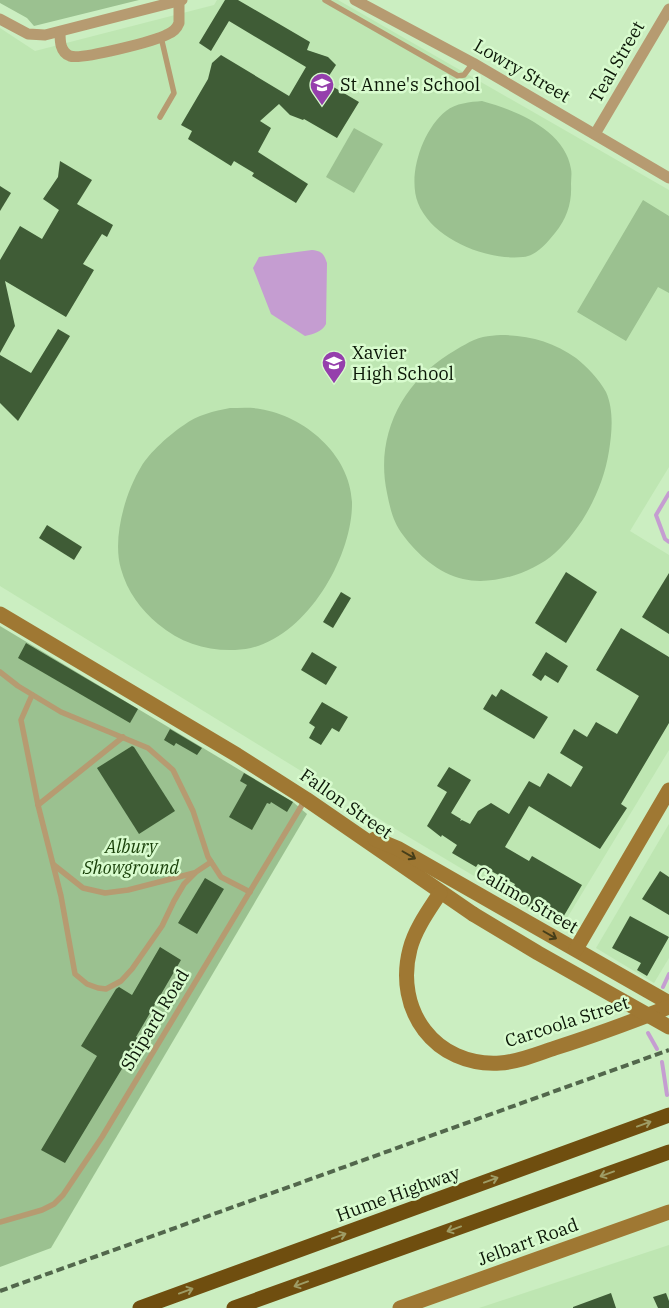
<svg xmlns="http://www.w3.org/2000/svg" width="669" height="1308" font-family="'IBM Plex Serif',serif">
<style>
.built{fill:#bee6b2}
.green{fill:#9bc190}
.water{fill:#c59dd1}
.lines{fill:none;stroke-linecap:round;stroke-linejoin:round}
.stream{stroke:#c59dd1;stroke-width:4}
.building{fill:#3f5c36}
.lane{stroke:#b69b71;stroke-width:5.5}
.street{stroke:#b69b71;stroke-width:11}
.secondary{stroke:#9f7833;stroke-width:15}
.highway{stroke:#6f4e0f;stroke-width:15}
.rail{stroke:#52674c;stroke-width:4;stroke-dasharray:8 4;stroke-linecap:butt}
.secondary-bridge{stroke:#9f7833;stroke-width:15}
.oneway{stroke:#463e19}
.oneway2{stroke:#9e9c65}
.labels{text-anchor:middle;stroke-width:5;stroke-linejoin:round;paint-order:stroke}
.street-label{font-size:18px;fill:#0b1707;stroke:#d8fbce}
.poi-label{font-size:18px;fill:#0b1707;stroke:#d8fbce;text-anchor:start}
.park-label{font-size:18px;font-style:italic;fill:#183f08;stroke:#d8fbce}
</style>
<rect width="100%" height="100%" fill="#cbeec1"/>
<g class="built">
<path d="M217 0H338L669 190V467L630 531 669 555V750L561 928 407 836 0 586V28L35 51 214 5Z"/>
<path d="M669 824V958L654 983 596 948Z"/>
<path d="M669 1245V1308H479Z"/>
</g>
<g class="green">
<path d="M0 0H139L34 26 27 18 0 3Z"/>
<path d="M482 101C515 110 565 130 571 169 572 174 571 179 571 184 572 203 567 218 555 233 547 243 536 256 523 257 487 261 432 239 418 203 407 175 423 129 446 111 456 103 470 102 482 101Z"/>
<path d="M354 128 383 144 354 193 326 177Z"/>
<path d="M643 200 669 216V293L658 287 626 341 577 312Z"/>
<path d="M501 335C528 335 554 342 576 358 587 367 599 379 606 392 614 410 612 432 609 451 603 489 583 527 555 553 533 573 492 586 463 579 438 573 418 555 403 535 393 522 390 508 387 493 375 437 401 384 449 354 459 348 471 340 483 337 489 336 495 335 501 335Z"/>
<path d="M230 408C240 408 250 407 260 409 304 416 350 454 352 502 353 560 300 649 235 650 206 651 181 643 158 624 141 610 127 591 121 569 112 539 125 493 141 467 149 453 170 434 184 425 197 415 214 411 230 408Z"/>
<path d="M0 626 293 802 307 814 51 1248 0 1267Z"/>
</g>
<path class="water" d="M312 250C322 251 324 254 327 263L326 324C322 332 313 334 305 336L271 314 253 268 259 257Z"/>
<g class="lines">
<g class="stream">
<path d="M669 493 656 515 665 539 669 542"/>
<path d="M663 987 669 974"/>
<path d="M648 1033 657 1049"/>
<path d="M662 1062 667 1095"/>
</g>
</g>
<g class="building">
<path d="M225 0H238L310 42 307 50 328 57 336 65 325 82 359 102 337 138 304 119 303 120 290 115 279 104 260 121 271 128 258 152 308 184 296 203 252 176 254 173 234 161 231 166 188 139 192 131 181 125 208 79 212 63 221 55 289 96 306 67 229 21 211 51 199 43Z"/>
<path d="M60 161 92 180 77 204 113 225 107 237 102 234 83 264 94 270 66 317 5 281 15 326 0 353V260L20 226 42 239 59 210 43 199 58 177Z"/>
<path d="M0 186 11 193 0 211Z"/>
<path d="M58 329 70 336 18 421 0 403V355L31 373Z"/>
<path d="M47 525 82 547 74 560 39 538Z"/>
<path d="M566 572 597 592 566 643 535 623Z"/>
<path d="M669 573V634L642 617Z"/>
<path d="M341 592 351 598 333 628 323 622Z"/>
<path d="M621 628 669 657V723L621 804 627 808 600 849 529 806 505 847 529 861 532 856 582 885 562 919 541 907 538 912 509 895 515 884 478 864 476 867 452 853 457 845 442 835 441 837 427 826 447 792 437 786 449 767 471 780 451 813 461 819 460 821 462 820 470 824 478 811 491 803 509 814 529 781 540 787 548 773 571 787 583 767 560 753 574 729 587 737 596 722 617 734 639 696 596 670Z"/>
<path d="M26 643 138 709 130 723 18 658Z"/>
<path d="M312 652 337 667 326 685 301 670Z"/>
<path d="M546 652 568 666 558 683 545 675 541 681 532 675Z"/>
<path d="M501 689 548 717 534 739 483 709 492 694 496 697Z"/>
<path d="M322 702 348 717 339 732 332 728 321 745 309 738 315 727 309 723Z"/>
<path d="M170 729 202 748 197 755 176 743 174 746 164 740Z"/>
<path d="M132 746 134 747 175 811 139 834 97 768Z"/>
<path d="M244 773 293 802 287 812 271 802 270 804 267 803 252 830 229 817 247 785 240 781Z"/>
<path d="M660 871 669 877V915L642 899Z"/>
<path d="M205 878 224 889 197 934 178 923Z"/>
<path d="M630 916 669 937 647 976 637 970 641 963 612 948Z"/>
<path d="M160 947 181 960 136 1037 140 1039 65 1163 41 1150 97 1056 81 1046 116 989 119 987 132 995Z"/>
<path d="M611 1293 616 1308H573V1307Z"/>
<path d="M666 1293 669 1301V1308H658L653 1297Z"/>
</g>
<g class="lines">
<g class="lane">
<path d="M325 0 458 76 464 75 473 63"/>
<path d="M160 117 174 93 161 37"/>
<path d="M0 672 18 686 61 712 148 748 173 770 193 811 208 857 221 877 250 892"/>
<path d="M32 695 21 720 38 805 61 896 75 974 87 984 98 988 106 989 121 981 132 969 162 926 174 901 184 884 196 872 211 862"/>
<path d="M38 805 123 737"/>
<path d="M54 865 83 888 105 893 128 890 194 873"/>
<path d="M0 1222 42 1210 54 1204 63 1195 102 1137 305 800"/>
</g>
<g class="street">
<path d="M355 0 473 63 669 178"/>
<path d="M0 19 28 34 45 35 182 0"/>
<path d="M60 32C60 41 60 52 70 56 81 60 156 41 168 34 173 32 177 28 179 23V1"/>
<path d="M595 134 669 9"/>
</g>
<g class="secondary">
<path d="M0 614 237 755 306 799 473 914"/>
<path d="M375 839 399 849 669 1003"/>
<path d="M440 893C429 910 415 929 410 949 394 1010 435 1067 500 1063 518 1062 537 1054 555 1048 593 1036 631 1022 669 1007"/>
<path d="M576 949 669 790"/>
<path d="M400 1308 669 1212"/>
</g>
<g class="highway">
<path d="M140 1308 669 1115"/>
<path d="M234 1308 669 1152"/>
</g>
<path class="rail" d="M0 1291 669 1050"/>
<path class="secondary-bridge" d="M473 914 538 953 669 1027"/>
</g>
<defs><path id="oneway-shaft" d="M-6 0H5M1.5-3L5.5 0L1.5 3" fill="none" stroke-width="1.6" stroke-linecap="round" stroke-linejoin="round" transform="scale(1.25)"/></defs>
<g class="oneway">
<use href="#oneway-shaft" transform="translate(409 855) rotate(30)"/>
<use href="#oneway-shaft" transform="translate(550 935) rotate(30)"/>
</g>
<g class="oneway2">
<use href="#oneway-shaft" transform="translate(644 1124) rotate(-20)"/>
<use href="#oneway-shaft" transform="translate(607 1174) rotate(160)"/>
<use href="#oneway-shaft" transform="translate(491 1180) rotate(-20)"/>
<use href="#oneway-shaft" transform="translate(454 1229) rotate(160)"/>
<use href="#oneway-shaft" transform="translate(339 1236) rotate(-20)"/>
<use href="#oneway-shaft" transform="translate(301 1284) rotate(160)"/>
<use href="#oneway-shaft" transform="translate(186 1291) rotate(-20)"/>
</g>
<defs>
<symbol id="school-pin" viewBox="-11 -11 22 30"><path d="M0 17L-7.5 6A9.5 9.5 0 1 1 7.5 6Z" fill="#953fac" stroke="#d8fbce"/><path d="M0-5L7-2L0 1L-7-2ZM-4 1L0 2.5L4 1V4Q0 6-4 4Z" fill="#fff"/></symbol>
</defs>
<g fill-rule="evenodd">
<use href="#school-pin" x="308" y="71" width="28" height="38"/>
<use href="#school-pin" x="320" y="349" width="28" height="38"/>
</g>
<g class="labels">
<g class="street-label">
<text transform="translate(617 62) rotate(-60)" y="6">Teal Street</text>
<text transform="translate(522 71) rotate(30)" y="6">Lowry Street</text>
<text transform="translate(346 804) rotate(35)" y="6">Fallon Street</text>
<text transform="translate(527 900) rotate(30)" y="6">Calimo Street</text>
<text transform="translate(155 1020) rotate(-59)" y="6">Shipard Road</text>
<text transform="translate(567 1022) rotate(-18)" y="6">Carcoola Street</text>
<text transform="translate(398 1194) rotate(-20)" y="6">Hume Highway</text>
<text transform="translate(528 1242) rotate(-20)" y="6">Jelbart Road</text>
</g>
<g class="poi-label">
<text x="340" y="91">St Anne's School</text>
<text x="352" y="359">Xavier<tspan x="352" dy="21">High School</tspan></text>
</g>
<g class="park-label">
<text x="131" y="853">Albury<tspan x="131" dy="21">Showground</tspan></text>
</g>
</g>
</svg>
